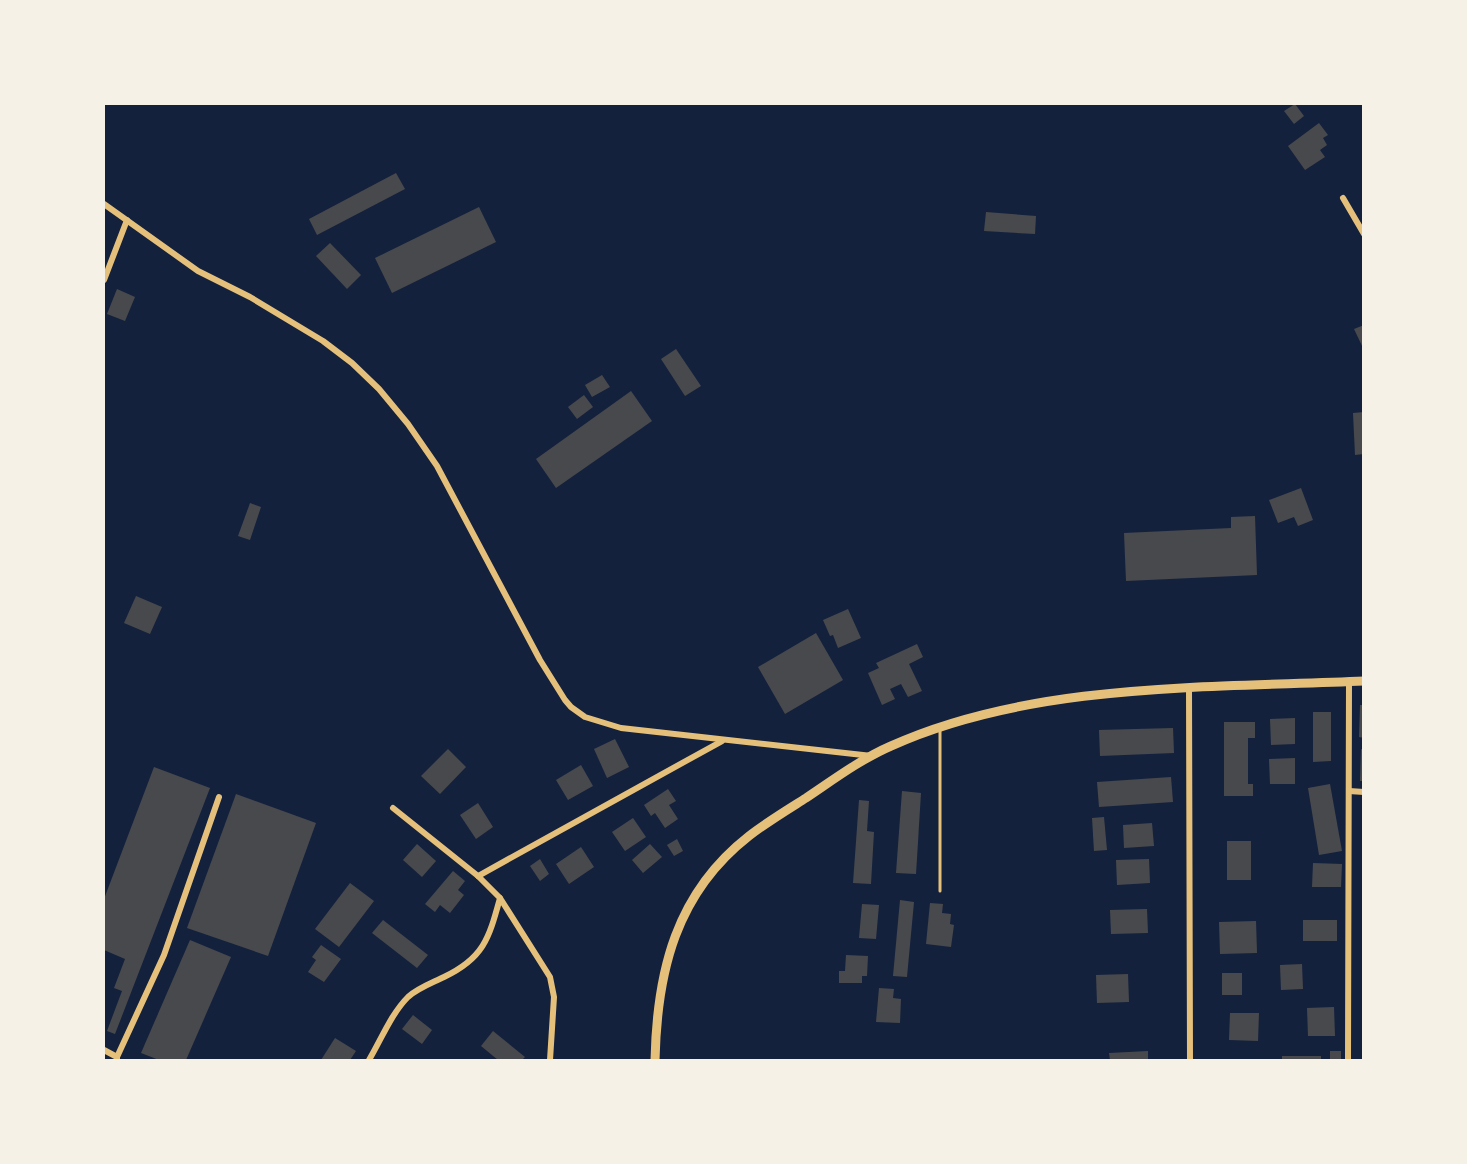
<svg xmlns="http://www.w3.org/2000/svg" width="1467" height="1164" font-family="'DejaVu Sans',sans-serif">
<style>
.building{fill:#48494c}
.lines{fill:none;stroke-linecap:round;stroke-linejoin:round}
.service{stroke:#e5c07b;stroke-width:3}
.minor{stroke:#e5c07b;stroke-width:6}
.secondary{stroke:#e5c07b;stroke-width:9}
</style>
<rect width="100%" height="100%" fill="#14213d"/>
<g class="building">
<path d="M1295 104 1304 116 1294 124 1284 111Z"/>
<path d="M1319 123 1328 135 1323 138 1327 145 1320 150 1325 157 1305 170 1288 146Z"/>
<path d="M396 173 405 189 317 235 309 219Z"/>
<path d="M479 207 496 242 392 293 375 258Z"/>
<path d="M986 212 1036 216 1035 234 984 231Z"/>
<path d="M330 243 361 275 347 289 316 256Z"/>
<path d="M117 289 135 297 125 321 107 314Z"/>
<path d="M1364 325V350L1354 329Z"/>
<path d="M676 349 701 386 685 396 661 359Z"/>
<path d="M602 375 610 387 592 397 585 385Z"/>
<path d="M631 391 652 421 556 488 536 459Z"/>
<path d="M584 395 593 407 577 419 568 407Z"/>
<path d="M1364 412V454L1355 455 1353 413Z"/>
<path d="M1301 488 1313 520 1298 526 1294 517 1278 523 1269 500Z"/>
<path d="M250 503 261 507 250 540 238 536Z"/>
<path d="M1255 516 1257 575 1126 581 1124 533 1231 528V517Z"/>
<path d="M136 596 162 607 150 634 124 623Z"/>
<path d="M848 609 861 638 838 648 833 635 830 636 823 620Z"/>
<path d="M816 633 843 680 785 714 758 667Z"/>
<path d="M917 644 923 657 909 664 922 691 908 697 901 684 890 689 895 699 882 705 868 673 879 668 876 663Z"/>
<path d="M1360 705H1364V738L1359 737Z"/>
<path d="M1313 712H1331V761L1313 762Z"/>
<path d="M1295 718V744L1271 745 1270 719Z"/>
<path d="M1224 722H1255V738H1248V784H1253V796H1224Z"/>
<path d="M1173 728 1174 753 1100 756 1099 730Z"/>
<path d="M615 739 629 767 607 778 594 749Z"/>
<path d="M448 749 466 767 440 794 421 776Z"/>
<path d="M1361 749 1364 750V781H1360Z"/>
<path d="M1295 758V784H1270L1269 759Z"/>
<path d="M581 765 593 786 568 800 556 780Z"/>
<path d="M154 767 210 788 115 1034 107 1031 122 991 114 988 125 959 104 950V899Z"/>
<path d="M1171 777 1173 802 1099 807 1097 782Z"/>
<path d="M1330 784 1342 851 1319 855 1308 788Z"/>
<path d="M668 789 676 801 669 805 678 819 665 828 655 813 651 816 644 805Z"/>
<path d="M902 791 921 793 916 874 896 873Z"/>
<path d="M236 794 316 823 268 956 187 928Z"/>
<path d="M859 800 869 801 867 831 874 832 871 884 853 883Z"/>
<path d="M478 803 493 827 476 839 460 815Z"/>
<path d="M1104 817 1107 850 1094 851 1092 818Z"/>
<path d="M633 818 646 837 625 851 612 832Z"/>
<path d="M1152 823 1154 846 1124 848 1123 825Z"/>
<path d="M677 839 683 851 674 856 667 845Z"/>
<rect x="1227" y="841" width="24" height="39"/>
<path d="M417 844 436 861 422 877 403 860Z"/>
<path d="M650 844 662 857 643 873 632 860Z"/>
<path d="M581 847 594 867 569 884 556 864Z"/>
<path d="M540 859 549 874 540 881 530 866Z"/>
<path d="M1149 859 1150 883 1117 885 1116 860Z"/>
<path d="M1313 863 1342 864 1341 887H1312Z"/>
<path d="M453 871 465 881 458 890 464 895 450 913 440 905 435 912 425 904Z"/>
<path d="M350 883 374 901 339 947 315 929Z"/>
<path d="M900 900 914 902 907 977 893 976Z"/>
<path d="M930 903 943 904 942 913 951 914 950 924 954 925 951 947 926 944Z"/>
<path d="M862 904 879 905 876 939 859 938Z"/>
<path d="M1147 909 1148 933 1111 934 1110 910Z"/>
<path d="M383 920 428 955 417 968 372 933Z"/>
<rect x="1303" y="920" width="34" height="21"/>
<path d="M1256 921 1257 953 1220 954 1219 922Z"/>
<path d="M190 940 231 957 186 1060H159L141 1053Z"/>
<path d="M321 945 341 959 324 982 308 972 316 960 312 957Z"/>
<path d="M846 955 868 956 867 976H862V983H839V971H845Z"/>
<path d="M1302 964 1303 989 1281 990 1280 965Z"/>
<rect x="1222" y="973" width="20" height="22"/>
<path d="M1128 974 1129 1002 1097 1003 1096 975Z"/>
<path d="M879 988 894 989 893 998 901 999 900 1023 876 1022Z"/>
<path d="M1334 1007 1335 1036H1308L1307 1008Z"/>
<path d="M1230 1013H1259L1258 1041 1229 1040Z"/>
<path d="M413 1015 432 1030 422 1044 402 1029Z"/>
<path d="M493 1031 525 1057 522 1060H498L481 1046Z"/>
<path d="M335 1038 356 1051 350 1060H321Z"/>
<path d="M1148 1051V1060H1110L1109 1053Z"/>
<rect x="1330" y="1051" width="11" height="9"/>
<rect x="1282" y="1056" width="39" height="4"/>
</g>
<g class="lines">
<path class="service" d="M940 728V891"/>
<g class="minor">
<path d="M1343 198 1364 234"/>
<path d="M104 204 198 271 250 297 323 341 352 363 379 389 408 424 437 466 540 660 565 700 571 707 585 717 621 728 872 756"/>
<path d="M104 280 127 220"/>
<path d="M1189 688 1190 1060"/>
<path d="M1349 791 1364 792"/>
<path d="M478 876 722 741"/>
<path d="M500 898 550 977 554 997 550 1060"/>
<path d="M104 1050 117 1057V1059"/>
<path d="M117 1057 164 955 219 797"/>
<path d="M369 1060C381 1040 391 1014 408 997 418 988 432 983 444 977 484 958 489 938 500 898L478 876 393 808"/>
<path d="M1348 1060 1349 682"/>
</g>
<path class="secondary" d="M655 1060C657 971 676 893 749 836 767 822 787 810 806 798 833 780 861 759 891 746 1033 682 1210 688 1364 681"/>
</g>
<rect width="1467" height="1164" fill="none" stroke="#f6f1e7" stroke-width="210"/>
</svg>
